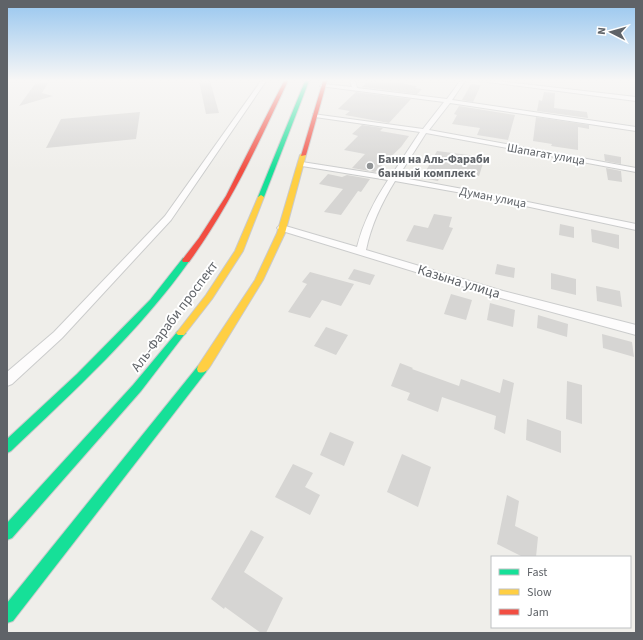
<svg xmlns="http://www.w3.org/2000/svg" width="643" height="640" font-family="'Source Sans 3',sans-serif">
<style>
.building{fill:#d6d5d3}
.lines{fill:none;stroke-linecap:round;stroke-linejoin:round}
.street-casing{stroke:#cbcccc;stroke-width:2}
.fast-casing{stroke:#cacacb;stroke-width:2}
.slow-casing{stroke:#cacacb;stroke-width:2}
.jam-casing{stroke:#cacacb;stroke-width:2}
.street{fill:#fdfcfc;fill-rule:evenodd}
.fast{fill:#16e098;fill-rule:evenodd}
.slow{fill:#ffcf43;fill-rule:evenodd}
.jam{fill:#f24e42;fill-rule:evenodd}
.poi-dot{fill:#919496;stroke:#fff;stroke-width:1.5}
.labels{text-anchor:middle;stroke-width:4;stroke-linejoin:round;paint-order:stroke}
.far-street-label{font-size:12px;fill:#5f6368;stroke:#fff}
.far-poi-label{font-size:12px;font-weight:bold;fill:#5f6368;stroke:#fff;text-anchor:start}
.street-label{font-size:14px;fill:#5f6368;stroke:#fff}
</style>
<rect width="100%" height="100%" fill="#efeeea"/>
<g class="building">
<path d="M199 81H210L219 113 206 114Z"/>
<path d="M369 81 400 83 417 86 415 88 422 89 417 94 362 87Z"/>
<path d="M48 83 42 93 53 96 19 106 35 84Z"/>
<path d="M471 84 481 85 473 102 462 100Z"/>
<path d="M356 92 411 99 389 123 345 115 350 111 338 109Z"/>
<path d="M544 92 555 93 554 108 587 112 588 118 537 111 539 100 542 101Z"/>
<path d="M459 106 515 115 508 140 477 135 480 128 452 124 457 115 454 114Z"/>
<path d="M140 112 136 139 46 148 61 119Z"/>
<path d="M536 117 589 125V129L578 127V150L551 146 552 144 533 141Z"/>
<path d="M362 125 383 128 380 131 409 136 401 147 375 172 352 168 365 154 344 150 358 136 352 134Z"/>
<path d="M437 151 485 157 479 176 443 169 438 181 422 178Z"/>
<path d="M604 154 621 157V164L605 161Z"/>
<path d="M606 168 621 171 622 182 608 180Z"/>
<path d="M328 174 342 177 347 175 370 179 361 192 358 191 341 215 324 212 343 189 319 184Z"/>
<path d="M434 214 452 217 449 227 453 228 443 250 406 241 414 225 428 228Z"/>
<path d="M560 224 574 227V238L559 235Z"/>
<path d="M591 229 619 235V249L592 242Z"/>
<path d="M497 264 515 268 514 278 495 274Z"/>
<path d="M354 269 375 275 370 285 348 279Z"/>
<path d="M310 272 354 284 341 306 322 300 310 318 288 312 307 284 302 282Z"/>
<path d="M551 273 576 279V295L551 289Z"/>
<path d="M596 286 620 291 622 307 597 301Z"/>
<path d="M451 294 472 300 466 320 444 314Z"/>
<path d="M490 303 515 310 513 327 487 320Z"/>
<path d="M538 315 568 324 567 337 537 328Z"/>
<path d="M326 327 348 335 336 355 314 346Z"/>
<path d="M602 334 632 342 634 357 603 348Z"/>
<path d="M400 363 413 368 412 369 459 386 461 379 500 393 503 379 514 383 505 434 494 429 496 416 442 397 438 412 407 400 410 393 391 386Z"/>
<path d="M567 381 582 385V424L566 419Z"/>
<path d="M527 419 561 431V453L526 440Z"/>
<path d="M330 432 354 442 344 466 320 455Z"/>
<path d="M402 454 431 467 418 507 387 492Z"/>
<path d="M293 464 313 473 305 487 320 495 310 515 275 497Z"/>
<path d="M507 495 519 501 515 526 538 537 536 557H523L497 544Z"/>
<path d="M251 530 264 537 244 572 283 598 266 633H261L225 607 224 609 211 599Z"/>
</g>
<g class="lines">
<defs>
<g id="street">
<path d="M261 81H266L171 220 62 338 12 384 7 386V372L54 332 165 216Z"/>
<path d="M350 81H355L357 88 447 99 460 81H465L452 100 636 127V131L450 103 429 130 636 168V172L426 133 398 177 479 192 636 224V230L479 196 395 181C382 202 371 225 366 250L503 291 636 325V335L497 297 279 230 277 228 279 226 282 225 357 247C363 223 374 201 388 180L302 166 298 164 302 162 391 176 420 132 315 117 313 116V114L423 129 444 102 320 86 323 84 352 87Z"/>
<path d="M480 81H497L636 97V101Z"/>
</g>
<g id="fast">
<path d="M305 81H309L264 197 259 198 258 197Z"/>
<path d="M183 258H189L190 260C140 331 74 391 11 451L7 453V439L77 374 150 300Z"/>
<path d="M181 330 184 331 186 333 184 335 141 391 12 538 7 540V523L133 385 178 331Z"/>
<path d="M202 365 206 366 207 369 206 372 13 621 7 623V603L198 366Z"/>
</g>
<g id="slow">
<path d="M303 153 306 155 285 233 263 280 214 360C210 366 207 375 198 372L197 369 198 366 255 280 277 233 300 155Z"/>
<path d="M261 195 264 197 243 251 212 299 184 335H178L176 333 178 331 206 295 235 251 258 197Z"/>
</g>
<g id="jam">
<path d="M284 81H288C258 144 230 206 189 262H183L182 260 199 238 226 196Z"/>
<path d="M323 81H327L306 155 301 156Z"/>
</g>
</defs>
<use href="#street" class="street-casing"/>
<use href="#fast" class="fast-casing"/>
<use href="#slow" class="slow-casing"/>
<use href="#jam" class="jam-casing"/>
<use href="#street" class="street"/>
<use href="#fast" class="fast"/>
<use href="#slow" class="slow"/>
<use href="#jam" class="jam"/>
</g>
<linearGradient id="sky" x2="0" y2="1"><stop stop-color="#97c6ef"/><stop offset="0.47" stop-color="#f8f7f6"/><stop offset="1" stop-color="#f8f7f6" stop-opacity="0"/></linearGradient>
<rect width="643" height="171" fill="url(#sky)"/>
<circle class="poi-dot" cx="370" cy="166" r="4"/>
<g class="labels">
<g class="far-street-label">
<text transform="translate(546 154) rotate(10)" y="4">Шапагат улица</text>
<text transform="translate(493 197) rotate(11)" y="4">Думан улица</text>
</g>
<g class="far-poi-label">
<text x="378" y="163">Бани на Аль-Фараби<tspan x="378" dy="14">банный комплекс</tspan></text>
</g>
<g class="street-label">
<text transform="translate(459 281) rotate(17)" y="5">Казына улица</text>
<text transform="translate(174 316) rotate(-53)" y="5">Аль-Фараби проспект</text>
</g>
</g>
<rect width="643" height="640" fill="none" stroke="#5f6368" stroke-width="16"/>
<rect x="491" y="556" width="140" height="72" fill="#ffffff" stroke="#bfc1c3"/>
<rect x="499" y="569" width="20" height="6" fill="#16e098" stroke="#bfc1c3"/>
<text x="527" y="576" font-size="12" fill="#5f6368">Fast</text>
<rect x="499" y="589" width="20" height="6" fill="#ffcf43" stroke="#bfc1c3"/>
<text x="527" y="596" font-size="12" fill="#5f6368">Slow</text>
<rect x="499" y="609" width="20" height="6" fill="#f24e42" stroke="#bfc1c3"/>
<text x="527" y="616" font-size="12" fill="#5f6368">Jam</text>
<g transform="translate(611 32) rotate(276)" stroke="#ffffff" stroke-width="3" paint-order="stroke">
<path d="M0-3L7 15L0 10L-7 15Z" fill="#5f6368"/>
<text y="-6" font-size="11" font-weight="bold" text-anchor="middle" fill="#5f6368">N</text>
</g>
</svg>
